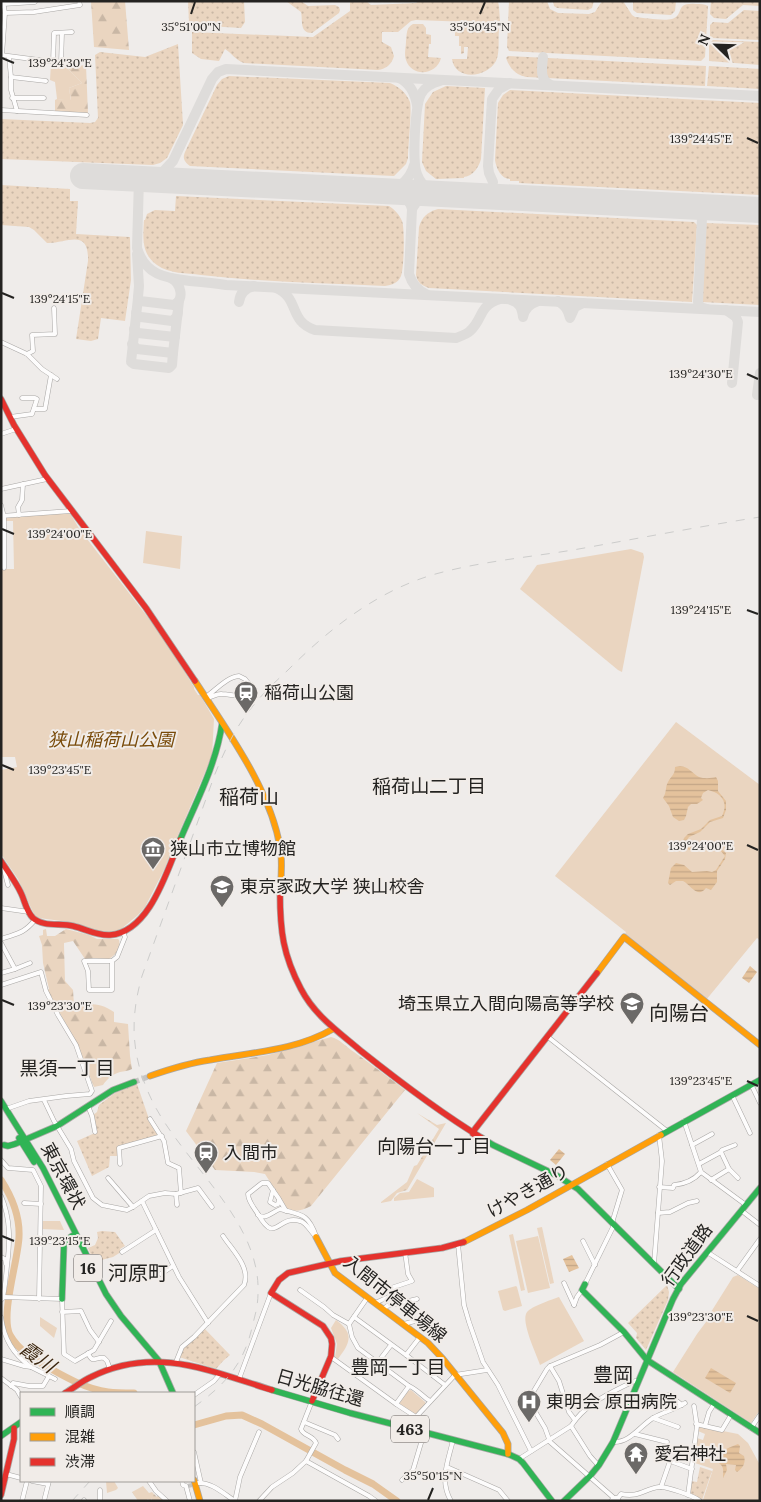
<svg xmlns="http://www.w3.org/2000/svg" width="761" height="1502" font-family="Lora,'Noto Sans JP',serif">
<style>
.grass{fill:url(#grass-dots)}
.forest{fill:url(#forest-firs)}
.green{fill:#ead5c0}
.water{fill:url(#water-rules)}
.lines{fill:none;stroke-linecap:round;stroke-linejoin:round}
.river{stroke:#e4c29c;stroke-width:7}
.taxiway{stroke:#dedcda;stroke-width:10}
.runway{stroke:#dedcda;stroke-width:26}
.street-tunnel{stroke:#c6c4c2;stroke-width:4;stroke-dasharray:4 2;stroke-linecap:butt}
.secondary-tunnel{stroke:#c6c4c2;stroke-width:5.5;stroke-dasharray:5.5 3;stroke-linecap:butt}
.street-casing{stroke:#a9a7a5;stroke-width:5}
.fast-casing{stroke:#a9a7a5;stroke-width:7}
.slow-casing{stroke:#a9a7a5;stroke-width:7}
.jam-casing{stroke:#a9a7a5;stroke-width:7}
.street{stroke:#fdfcfc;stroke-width:4}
.fast{stroke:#30b455;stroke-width:5.5}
.slow{stroke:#ff9f0a;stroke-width:5.5}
.jam{stroke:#e5322d;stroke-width:5.5}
.rail{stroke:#cccccb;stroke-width:1;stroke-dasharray:9 9;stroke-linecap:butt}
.ticks{fill:none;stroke:#242321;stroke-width:2}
.labels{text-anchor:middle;stroke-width:4;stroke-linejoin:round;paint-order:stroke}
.shield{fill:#f1ece8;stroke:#625f5d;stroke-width:1}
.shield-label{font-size:16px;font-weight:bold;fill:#242321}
.poi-label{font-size:18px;fill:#242321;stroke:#f1ece8;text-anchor:start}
.park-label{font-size:18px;font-style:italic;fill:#794b0a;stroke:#f1ece8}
.street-label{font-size:18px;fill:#242321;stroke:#f1ece8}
.neighbourhood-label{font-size:19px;fill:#242321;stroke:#f1ece8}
.water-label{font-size:19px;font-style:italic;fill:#3c2710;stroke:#f1ece8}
.quarter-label{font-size:20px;fill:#242321;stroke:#f1ece8}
.ticks-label{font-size:12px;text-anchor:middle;fill:#242321;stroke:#f1ece8;stroke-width:4;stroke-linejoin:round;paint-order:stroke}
</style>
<defs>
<pattern id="grass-dots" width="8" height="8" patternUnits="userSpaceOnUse" patternTransform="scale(1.25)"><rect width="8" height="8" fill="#ead5c0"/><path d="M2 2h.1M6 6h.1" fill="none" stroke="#c9b7a5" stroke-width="1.8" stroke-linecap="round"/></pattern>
<pattern id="forest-firs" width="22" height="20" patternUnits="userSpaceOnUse" patternTransform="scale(1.25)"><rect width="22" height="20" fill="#ead5c0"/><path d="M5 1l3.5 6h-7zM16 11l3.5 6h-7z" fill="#c9b7a5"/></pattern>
<pattern id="water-rules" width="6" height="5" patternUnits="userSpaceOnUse" patternTransform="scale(1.25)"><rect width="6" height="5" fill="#e4c29c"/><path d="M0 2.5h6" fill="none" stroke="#c3a686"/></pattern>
</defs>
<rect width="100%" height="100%" fill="#efecea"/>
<g class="grass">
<path d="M188 1H244L245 22 241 28 191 25 189 22Z"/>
<path d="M286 1H301L308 6 335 5 339 7 340 10 339 13 312 33C299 33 303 20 301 12Z"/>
<path d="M350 1H366L371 5 416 3 419 1H498L499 7 500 21 495 23 416 20 411 21 398 32H382V42L391 47 394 56C392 64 386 69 378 70L244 63C235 60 232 53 225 49L219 61 201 59 192 53V32L313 37 350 11Z"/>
<path d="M509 1H547L550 9 558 13 589 14 595 12 602 1H623L632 15 635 17C645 18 663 21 672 19 685 15 674 2 696 4 701 4 704 4 708 6L705 57 701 61 509 51 507 47Z"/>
<path d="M553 1H594L592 8 588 10 557 8 554 6Z"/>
<path d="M633 1H676L675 11 671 15 637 13 633 10Z"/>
<path d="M711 1H760V6L743 5 726 19 714 18 710 14Z"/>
<path d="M744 10 760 11V40L711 38 710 36V25L713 22 728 23Z"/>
<path d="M413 24H423L426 28V34L431 35V44H429L428 57 441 58C437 75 412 78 406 60 404 54 406 47 406 41 407 33 406 28 413 24Z"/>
<path d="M455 25 497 27 499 29C498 39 500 53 496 61 487 78 455 81 452 59H467L468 47H464V53L461 54V46H459V36H455Z"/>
<path d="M713 40 760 42V65L709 61V43Z"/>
<path d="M178 44 183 125 167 158 160 163 153 165 1 159V119L90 123 95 122 98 118 95 55 100 52 145 57Z"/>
<path d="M508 56 706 66 705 86 527 77C516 75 510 69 506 58Z"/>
<path d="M709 66 760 69V89L707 86Z"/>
<path d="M229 76 390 83C399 87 406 92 410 102 412 111 408 147 408 158L406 164 394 176 190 166C185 162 182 159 185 152L217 85 222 79Z"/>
<path d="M446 86 485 88 481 159C479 167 473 176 464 177V178L436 179 426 171 422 162 425 104 433 92Z"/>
<path d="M510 90 760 103V195L519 183V181H510V179C501 179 496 168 495 160L498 103 503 95Z"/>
<path d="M1 185 70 189V201H78L76 234 130 237 131 280 125 321 101 318 98 339 91 341 76 339 88 261C89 227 66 244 47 243L34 230 29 227 1 225Z"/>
<path d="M176 196 389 206C395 210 399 214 402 221 405 228 404 269 401 276 398 283 392 285 385 286 324 283 262 282 201 275 187 273 169 274 157 265 141 254 143 237 144 220H145L147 214 155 210 175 211Z"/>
<path d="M438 209 694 222 697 225 692 302 429 288C421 285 418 283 416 275L419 227C422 217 427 212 438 209Z"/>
<path d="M705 223 760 225V305L702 302Z"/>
<path d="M137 1084 149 1119 159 1136 119 1147V1156H110L109 1167 92 1176 77 1141 97 1132 93 1115 97 1112 99 1105 115 1093Z"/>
<path d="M102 1231 115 1232 125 1246 120 1249 121 1252 113 1257 94 1262 88 1248 95 1245 98 1238 97 1232Z"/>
<path d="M667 1285 669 1292 668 1300 646 1350 636 1338 637 1333 628 1323Z"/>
<path d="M204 1328 230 1355 223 1361 216 1369 179 1357 183 1348Z"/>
<path d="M700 1467 712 1471 702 1500 690 1493 691 1481 697 1482Z"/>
</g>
<g class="forest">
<path d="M91 1H125L129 50 94 47Z"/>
<path d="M86 65 88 114 55 112V100L57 99 71 100 69 88 82 83 66 67Z"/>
<path d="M46 929 47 936H55L66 929 89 935 97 939H118L119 940C121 948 116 955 109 959L94 958 85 959 73 941 64 943V945L65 981 73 990 74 1005C90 1004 100 1002 114 1012V1022L128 1024 130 1056 132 1069C128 1071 124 1071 120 1072 113 1074 107 1079 103 1085L94 1087 77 1044 47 990 49 989 43 963 42 945 39 936 43 935V930Z"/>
<path d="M331 1037C340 1039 346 1047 354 1052 371 1064 388 1077 405 1090L311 1206C303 1210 297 1212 288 1210L265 1174 254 1172 215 1170 186 1131 217 1063 268 1055Z"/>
<path d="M417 1113 437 1125 446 1123 407 1190 397 1193 391 1201 381 1203V1202L407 1182 414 1166 417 1165 439 1129Z"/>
<path d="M143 1486 149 1493 152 1492 157 1497 156 1499 158 1495 165 1501H152V1498H156H153L151 1499 152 1501H149L148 1499 146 1501H138L132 1492Z"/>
</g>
<g class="green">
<path d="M51 63 66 67 82 83 69 88 71 101 57 99 55 82 50 80Z"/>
<path d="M68 513 71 515 80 530 164 638 194 687V689L198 695H200L214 719 212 756 178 835 165 868 145 907 138 915 121 929 111 932H101L69 922 39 918 35 916 31 908 18 879 1 854V770L17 767 15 757H1V569H14L13 521H5V520L7 517Z"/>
<path d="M146 531 182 536 180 569 143 563Z"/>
<path d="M631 549 643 553 644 557 622 672 618 670 520 589 537 565Z"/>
<path d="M676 722 760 785V940L757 938 706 1000 624 936 626 932 555 876Z"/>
<path d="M417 1179 434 1188V1197L394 1201V1198L400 1193 409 1192Z"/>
<path d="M42 1221H60L64 1230 42 1229Z"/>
<path d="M542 1227 554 1283 550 1284 537 1228Z"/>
<path d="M513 1234 525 1290 521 1291 509 1235Z"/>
<path d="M538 1236 550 1288 528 1293 516 1241Z"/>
<path d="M738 1275 760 1289V1410L751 1423 673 1372 697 1334 712 1314 711 1312 733 1277Z"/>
<path d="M516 1286 517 1287 522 1306 505 1311 503 1310 498 1291Z"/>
<path d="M559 1297 584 1341 540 1365C537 1355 520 1321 527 1312 532 1306 551 1300 559 1297Z"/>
<path d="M40 1317 57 1328 54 1338 40 1326Z"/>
<path d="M336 1320C355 1334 350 1343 338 1359L335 1357 337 1344 331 1328Z"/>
<path d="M411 1390 425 1402 426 1404 417 1413 415 1414 400 1404V1402L408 1391Z"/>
<path d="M698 1426 738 1434 748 1443 760 1465V1501L703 1500 713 1469 695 1463 697 1438 703 1440 705 1434 698 1431Z"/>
<path d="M106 1481H114L118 1488 116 1490 107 1493Z"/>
</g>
<g class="water">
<path d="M680 766C689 767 692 773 699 777 705 779 712 778 716 777L718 781V791L726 801V810L723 818 710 822 700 832 689 837 686 842 687 847 689 848 702 844 712 849H721L726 853 725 859 717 871V882L711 890 706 888C697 899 691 885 683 881H676L670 885 668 883 671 868 676 863 684 865 692 872 707 871 712 872 716 870 725 856 720 850H712L700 845 690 850C685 849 682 846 683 841L684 838 688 834 701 829 710 820 722 816C729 802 721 793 708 790L703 793 701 798 703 800 697 804H691L688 807 686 816 684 820 679 821 673 817 669 806 663 798C667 792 665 787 668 782 671 776 675 775 675 767Z"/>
<path d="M750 966 757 972 749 983 742 978Z"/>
<path d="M559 1149 565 1154 556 1165 550 1160Z"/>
<path d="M572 1255 579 1268 569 1272 563 1259Z"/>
<path d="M711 1368 736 1383 730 1393 705 1378Z"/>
<path d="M738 1444 740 1446 739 1453 744 1456C746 1463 743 1468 737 1472L735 1470 736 1465 726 1464 727 1470 723 1478C723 1471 725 1466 717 1462 718 1451 728 1448 738 1444Z"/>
</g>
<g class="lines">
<g class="river">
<path d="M1 1180C12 1197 20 1216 19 1237 18 1261 0 1315 10 1335 19 1351 36 1361 51 1369 69 1379 87 1389 108 1392 116 1393 126 1393 134 1393"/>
<path d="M194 1425 226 1416 242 1415 262 1424 345 1470 373 1484 397 1501"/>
</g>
<g class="taxiway">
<path d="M543 57C542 68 539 80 551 85"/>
<path d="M399 78C410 83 415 94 417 105"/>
<path d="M139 179 137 248C145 275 165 278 190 281 202 282 214 283 226 285L760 312"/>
<path d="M151 180 161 174 173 161 212 79 218 72 226 69 760 96"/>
<path d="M493 182 489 173 488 166 492 99 499 89 510 83"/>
<path d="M388 191C401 187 410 179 414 165"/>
<path d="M388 192C400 193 409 197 412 209"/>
<path d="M434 194C426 189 420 183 417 174 412 161 415 106 421 94 425 87 432 83 440 81"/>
<path d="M690 206 699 212 702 218 698 302 700 307 707 309"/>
<path d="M137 254 139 286 138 297 140 301 174 305C185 300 181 283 171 278"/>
<path d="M276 288C300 298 288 321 315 330L456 338C461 336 467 334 470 331 484 318 478 306 500 299"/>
<path d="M426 294C417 290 412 284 409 274L412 209C416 200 425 195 434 194"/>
<path d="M138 298 131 362 134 364 169 368 172 365 173 353"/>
<path d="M511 300C520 303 522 308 523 317 525 308 530 304 538 301"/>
<path d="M558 301C565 306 568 309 570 318L575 307 583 303"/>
<path d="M239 302C240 293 245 288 254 286"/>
<path d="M726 310 736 317 738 322 732 383"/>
<path d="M136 313 138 316 141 317 172 321 177 317 178 312"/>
<path d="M134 329 138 333 175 337"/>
<path d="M132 344 137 349 173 353 179 301"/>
<path d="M757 395 760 373"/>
</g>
<path class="runway" d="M83 176 760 210"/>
<path class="street-tunnel" d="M188 1486 196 1484"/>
<path class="secondary-tunnel" d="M134 1082 150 1076"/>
<defs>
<g id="street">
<path d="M3 4 35 2V1"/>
<path d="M5 13 34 12 80 5 79 1"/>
<path d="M1 55 70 64"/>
<path d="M2 55 5 13 3 1"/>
<path d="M9 57 11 77V90L17 111"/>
<path d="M53 62 54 33 72 32"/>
<path d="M61 63 62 33"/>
<path d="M11 77 46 81"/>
<path d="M12 98H44"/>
<path d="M1 110 87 115"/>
<path d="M1 342 27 354 42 369 57 379"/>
<path d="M27 354 33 351 32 335 55 334 54 308"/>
<path d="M34 409H45L51 375"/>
<path d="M10 417 32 414 37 399 35 398H22"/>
<path d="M1 434 16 429"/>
<path d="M1 489 47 479"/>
<path d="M1 505 4 517V568"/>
<path d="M19 515 18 507 22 500 23 484"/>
<path d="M1 516 71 511"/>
<path d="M239 676 245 679 249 684C246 702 234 694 222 694 216 693 212 698 206 698L207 696C217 689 227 677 239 676Z"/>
<path d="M3 866 8 885"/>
<path d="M1 908 29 912"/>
<path d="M1 939C18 933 23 934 35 920"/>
<path d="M1 943 15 969 1 973"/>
<path d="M112 961H84L88 971 89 990H112V961L117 957 125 937 123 932"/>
<path d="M15 969 30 963"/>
<path d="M1 985 41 972 46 991 58 1015 76 1045 92 1091 90 1094 66 1096 29 1101 6 1109"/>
<path d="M548 1037 667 1131"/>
<path d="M751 1084 760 1103"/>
<path d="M732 1095 750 1133"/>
<path d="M44 1100 54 1121 71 1149 74 1161 93 1198 102 1205 127 1210 133 1207 149 1196 165 1193 176 1194 198 1188 212 1207"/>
<path d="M88 1106 92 1116 95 1132"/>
<path d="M150 1119 164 1141 168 1163 179 1168 181 1193"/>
<path d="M684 1121 701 1172 746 1205"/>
<path d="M692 1145 712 1134"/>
<path d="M721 1152 722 1150 735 1145"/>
<path d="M1 1160 8 1168 33 1170 41 1186 39 1299"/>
<path d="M120 1164 119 1148 162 1136"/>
<path d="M607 1164 622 1190 612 1223"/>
<path d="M699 1164 721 1152 729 1169 711 1180"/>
<path d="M729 1169 738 1178"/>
<path d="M108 1178 133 1207"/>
<path d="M659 1187 673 1188 674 1185C684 1184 694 1180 701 1172"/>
<path d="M273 1190 270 1202 275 1205 278 1204 279 1200"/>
<path d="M176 1194 177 1205"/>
<path d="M1 1196C11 1219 10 1242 7 1266 6 1276 5 1287 3 1297"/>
<path d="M142 1201 179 1277 208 1323"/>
<path d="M24 1203 41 1204"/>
<path d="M286 1211 279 1199 268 1183H262L248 1194C248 1201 254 1208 258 1214 276 1246 277 1214 300 1221 306 1222 311 1232 316 1237"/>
<path d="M742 1211 760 1225"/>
<path d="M658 1213 670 1212 688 1203 697 1201"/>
<path d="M258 1215C266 1220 272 1212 280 1209 301 1215 308 1213 316 1236"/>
<path d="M40 1241 64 1242"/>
<path d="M583 1241 595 1265"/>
<path d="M458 1244 464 1305 469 1322 483 1362 498 1385 531 1451"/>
<path d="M122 1252 156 1230"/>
<path d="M707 1252 760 1286"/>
<path d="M1 1257 5 1259 6 1264"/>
<path d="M654 1264 662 1161 659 1135"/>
<path d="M737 1271 760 1239"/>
<path d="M161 1274 173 1266"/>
<path d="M564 1283 574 1305"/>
<path d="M585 1284 614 1225"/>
<path d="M300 1290 324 1307 333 1315 349 1324"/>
<path d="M367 1298 349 1324 352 1337 358 1348 409 1386C417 1389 423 1397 430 1401"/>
<path d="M1 1300 4 1297 62 1299 64 1354 75 1361 94 1350 111 1321"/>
<path d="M375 1303 393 1295 391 1288 412 1281 408 1274 405 1252"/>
<path d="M574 1305 577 1297 582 1290"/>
<path d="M384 1309 387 1306 417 1299"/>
<path d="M62 1312 81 1311 90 1330 99 1342"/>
<path d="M1 1317C4 1339 13 1354 31 1367"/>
<path d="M354 1317 406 1355 445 1385"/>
<path d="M404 1324 422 1319"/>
<path d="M88 1353C93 1365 96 1356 104 1358L107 1361 110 1369"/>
<path d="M406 1355 420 1337"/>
<path d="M331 1357 396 1404 416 1417 455 1375 487 1370"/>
<path d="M1 1359 24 1366 31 1367 55 1379"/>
<path d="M176 1362 182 1347 194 1337 244 1285C251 1267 232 1250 223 1236"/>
<path d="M378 1362 391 1345"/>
<path d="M550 1366 559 1381 569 1412 575 1420"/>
<path d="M1 1378 17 1390 21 1397"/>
<path d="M239 1379 271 1293"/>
<path d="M11 1386 13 1383 29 1386H43L49 1376"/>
<path d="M194 1395 214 1381 219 1375"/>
<path d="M669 1395 682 1405"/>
<path d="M396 1404 409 1386"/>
<path d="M653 1418 678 1427"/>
<path d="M304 1422 335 1435 338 1439"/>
<path d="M696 1424 722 1430 731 1415"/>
<path d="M571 1426 590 1456 598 1465"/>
<path d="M705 1426 709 1412 714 1404"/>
<path d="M751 1428 760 1415"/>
<path d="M635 1434 667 1442"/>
<path d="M549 1439 545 1428 530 1403 532 1394 547 1369 550 1366 600 1345 624 1332"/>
<path d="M549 1441 614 1498 619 1501"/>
<path d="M613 1442C630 1443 640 1426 653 1418 663 1412 674 1410 685 1403"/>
<path d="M194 1452 201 1483"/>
<path d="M519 1459 571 1426C585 1404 608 1394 630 1383L635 1381 638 1382"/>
<path d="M306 1461 369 1496 376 1501"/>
<path d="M673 1462 692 1469"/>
<path d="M447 1467 499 1490 508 1501"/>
<path d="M6 1474 21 1478"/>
<path d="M402 1480 413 1470 424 1433"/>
<path d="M32 1481 48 1484"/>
<path d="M149 1481 156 1491 167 1501"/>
<path d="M182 1481 183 1485 186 1486 190 1501"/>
<path d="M198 1483C212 1482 224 1494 235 1501"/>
<path d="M661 1487 669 1464"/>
<path d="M100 1490V1501"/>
<path d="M688 1495 697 1426 694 1406"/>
<path d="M84 1500V1501"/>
<path d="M22 1501 27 1481"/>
<path d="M44 1501 49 1481"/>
<path d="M235 1501 240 1477 259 1432"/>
<path d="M259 1501 272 1487 293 1473 306 1461 316 1443C313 1435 303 1436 301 1429L312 1401"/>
<path d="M451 1501C439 1480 448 1462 453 1440"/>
<path d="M611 1501 614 1498H618L621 1494C639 1498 644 1489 659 1487 666 1486 694 1496 700 1501"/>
</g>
<g id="fast">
<path d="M180 840C196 802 216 765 222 724"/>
<path d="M1 1101 43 1168 106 1294 121 1316 159 1361 173 1393"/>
<path d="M661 1135 760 1080"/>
<path d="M19 1138 34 1162"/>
<path d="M482 1138 493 1145 556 1175 578 1189 679 1289"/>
<path d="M4 1145 8 1146 15 1144 57 1126 113 1090 134 1082"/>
<path d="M585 1284 582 1290 624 1332 647 1360 760 1433"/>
<path d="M62 1299 64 1242 72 1236"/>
<path d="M272 1390 350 1413 508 1454 519 1459 523 1463 552 1501"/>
<path d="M1 1436 21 1422"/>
<path d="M564 1501 590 1476 599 1465 613 1442 673 1299 681 1284 760 1188"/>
</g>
<g id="slow">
<path d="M195 681C227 731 270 788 280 847 283 862 281 879 280 893"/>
<path d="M597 973 624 937 760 1045"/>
<path d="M150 1076C170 1069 189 1063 210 1060 252 1052 295 1051 333 1029"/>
<path d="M316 1237 335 1273 428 1343 443 1359 503 1433 508 1444V1454"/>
<path d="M464 1242 527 1210 661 1135"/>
<path d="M194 1480 200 1501"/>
</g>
<g id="jam">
<path d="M1 399 14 425 45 475 146 608 195 681"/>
<path d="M1 861C8 872 16 882 21 893 25 901 26 911 33 918 43 927 60 923 73 926 86 929 97 936 110 935 150 932 167 870 180 840"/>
<path d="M280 893C280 931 283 955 301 989 315 1016 339 1032 361 1051 400 1082 439 1112 482 1138"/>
<path d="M473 1134 475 1129 597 973"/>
<path d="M65 1393C74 1388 82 1381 91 1377 155 1345 210 1371 272 1390"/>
<path d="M312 1401 331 1356 332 1344 331 1338 323 1326 271 1293 279 1280 288 1273 341 1261 442 1248 464 1242"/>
<path d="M1 1495 14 1439V1428"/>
</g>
</defs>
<use href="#street" class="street-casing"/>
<use href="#fast" class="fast-casing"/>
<use href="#slow" class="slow-casing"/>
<use href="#jam" class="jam-casing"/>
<use href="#street" class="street"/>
<use href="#fast" class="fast"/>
<use href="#slow" class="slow"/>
<use href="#jam" class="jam"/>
<g class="rail">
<path d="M194 1407C226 1384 245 1363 253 1323 256 1313 258 1303 258 1293 261 1217 177 1159 149 1094 131 1053 130 1018 142 976L215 774C224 752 234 730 249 711 260 696 274 683 288 670 331 627 382 587 443 572 486 561 530 557 573 550 635 539 697 527 760 517"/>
<path d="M72 1501 90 1481"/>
</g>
</g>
<path class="ticks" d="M191 14 195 2M480 14 485 2M2 58 14 63M747 138 758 143M2 293 14 298M747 374 758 379M2 529 14 534M747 610 758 614M2 765 14 770M747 845 758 850M2 1000 14 1005M747 1081 758 1086M2 1236 14 1241M747 1316 758 1321M428 1500 433 1488"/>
<defs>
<symbol id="station-pin" viewBox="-11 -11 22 30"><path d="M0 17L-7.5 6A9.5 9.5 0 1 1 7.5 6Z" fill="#6b6967" stroke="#f1ece8"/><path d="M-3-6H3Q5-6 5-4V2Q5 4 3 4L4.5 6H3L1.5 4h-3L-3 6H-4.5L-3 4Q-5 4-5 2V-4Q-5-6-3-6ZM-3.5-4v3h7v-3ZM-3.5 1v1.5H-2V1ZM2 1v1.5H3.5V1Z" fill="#fff"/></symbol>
<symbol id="museum-pin" viewBox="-11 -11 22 30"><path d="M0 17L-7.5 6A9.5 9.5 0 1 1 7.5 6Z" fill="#6b6967" stroke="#f1ece8"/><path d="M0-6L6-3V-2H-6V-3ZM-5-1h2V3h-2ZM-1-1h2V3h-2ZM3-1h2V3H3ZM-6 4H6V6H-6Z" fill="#fff"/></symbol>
<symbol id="university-pin" viewBox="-11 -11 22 30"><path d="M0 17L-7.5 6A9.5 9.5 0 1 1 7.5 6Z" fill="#6b6967" stroke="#f1ece8"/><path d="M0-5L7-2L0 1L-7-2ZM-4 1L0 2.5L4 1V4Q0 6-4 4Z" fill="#fff"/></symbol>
<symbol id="school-pin" viewBox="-11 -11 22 30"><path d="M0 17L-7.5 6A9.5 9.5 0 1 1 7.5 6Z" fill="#6b6967" stroke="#f1ece8"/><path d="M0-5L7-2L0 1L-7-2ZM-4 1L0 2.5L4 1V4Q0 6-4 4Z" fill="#fff"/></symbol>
<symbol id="hospital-pin" viewBox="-11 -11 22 30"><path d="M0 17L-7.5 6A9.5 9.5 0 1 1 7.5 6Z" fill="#6b6967" stroke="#f1ece8"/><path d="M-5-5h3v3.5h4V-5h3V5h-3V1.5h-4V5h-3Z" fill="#fff"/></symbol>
<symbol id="temple-pin" viewBox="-11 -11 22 30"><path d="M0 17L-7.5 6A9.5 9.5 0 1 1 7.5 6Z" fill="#6b6967" stroke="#f1ece8"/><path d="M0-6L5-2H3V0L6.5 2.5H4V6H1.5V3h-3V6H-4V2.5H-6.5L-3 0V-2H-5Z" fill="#fff"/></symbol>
</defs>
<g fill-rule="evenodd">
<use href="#station-pin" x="232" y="679" width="28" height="38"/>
<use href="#museum-pin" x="139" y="835" width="28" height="38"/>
<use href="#university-pin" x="208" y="873" width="28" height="38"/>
<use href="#school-pin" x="618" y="990" width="28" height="38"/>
<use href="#station-pin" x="192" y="1139" width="28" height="38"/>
<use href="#hospital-pin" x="515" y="1388" width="28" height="38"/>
<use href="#temple-pin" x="622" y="1440" width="28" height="38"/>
</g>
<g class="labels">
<g class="shield">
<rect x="74" y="1254.5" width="28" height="27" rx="4"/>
<rect x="391" y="1415.5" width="38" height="27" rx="4"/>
</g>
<g class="shield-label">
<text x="88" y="1274">16</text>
<text x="410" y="1435">463</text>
</g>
<g class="poi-label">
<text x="264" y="699">稲荷山公園</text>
<text x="170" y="855">狭山市立博物館</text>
<text x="240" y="893">東京家政大学 狭山校舎</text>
<text x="614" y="1010" text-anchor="end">埼玉県立入間向陽高等学校</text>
<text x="224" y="1159">入間市</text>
<text x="546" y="1408">東明会 原田病院</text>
<text x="654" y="1460">愛宕神社</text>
</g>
<g class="park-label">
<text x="111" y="746">狭山稲荷山公園</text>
</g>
<g class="street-label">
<text transform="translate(63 1176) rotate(62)" y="6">東京環状</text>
<text transform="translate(528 1191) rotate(-29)" y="6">けやき通り</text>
<text transform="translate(687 1255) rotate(-54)" y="6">行政道路</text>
<text transform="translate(395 1299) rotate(39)" y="6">入間市停車場線</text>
<text transform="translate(320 1388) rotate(16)" y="6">日光脇往還</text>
</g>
<g class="neighbourhood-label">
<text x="429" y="793">稲荷山二丁目</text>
<text x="67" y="1075">黒須一丁目</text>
<text x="434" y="1153">向陽台一丁目</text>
<text x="398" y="1374">豊岡一丁目</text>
</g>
<g class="water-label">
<text transform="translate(38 1357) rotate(35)" y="7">霞川</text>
</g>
<g class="quarter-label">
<text x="249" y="804">稲荷山</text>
<text x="679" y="1020">向陽台</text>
<text x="138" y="1280">河原町</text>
<text x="613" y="1382">豊岡</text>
</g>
</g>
<g class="ticks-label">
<text x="191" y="31">35°51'00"N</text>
<text x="480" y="31">35°50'45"N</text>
<text x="60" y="67">139°24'30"E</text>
<text x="701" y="143">139°24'45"E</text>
<text x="60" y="303">139°24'15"E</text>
<text x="701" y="378">139°24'30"E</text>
<text x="60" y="538">139°24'00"E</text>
<text x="701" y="614">139°24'15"E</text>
<text x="60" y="774">139°23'45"E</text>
<text x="701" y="850">139°24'00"E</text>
<text x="60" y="1010">139°23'30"E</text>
<text x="701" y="1085">139°23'45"E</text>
<text x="60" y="1245">139°23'15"E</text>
<text x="701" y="1321">139°23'30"E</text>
<text x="433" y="1480">35°50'15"N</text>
</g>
<rect width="761" height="1502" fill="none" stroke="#242321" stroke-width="5"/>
<rect x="20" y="1392" width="175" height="90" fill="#f1ece8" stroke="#9f9c98"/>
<rect x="30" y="1408" width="25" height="8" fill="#30b455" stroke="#9f9c98"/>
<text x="65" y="1417" font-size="15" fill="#242321">順調</text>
<rect x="30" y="1433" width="25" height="8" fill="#ff9f0a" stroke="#9f9c98"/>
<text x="65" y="1442" font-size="15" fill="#242321">混雑</text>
<rect x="30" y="1458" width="25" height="8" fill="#e5322d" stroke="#9f9c98"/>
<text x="65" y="1467" font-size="15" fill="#242321">渋滞</text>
<g transform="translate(716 45) rotate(293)" stroke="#f1ece8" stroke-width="4" paint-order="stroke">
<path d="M0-4L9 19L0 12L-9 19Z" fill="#242321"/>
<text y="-8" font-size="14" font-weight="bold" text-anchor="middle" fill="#242321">N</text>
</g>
</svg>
